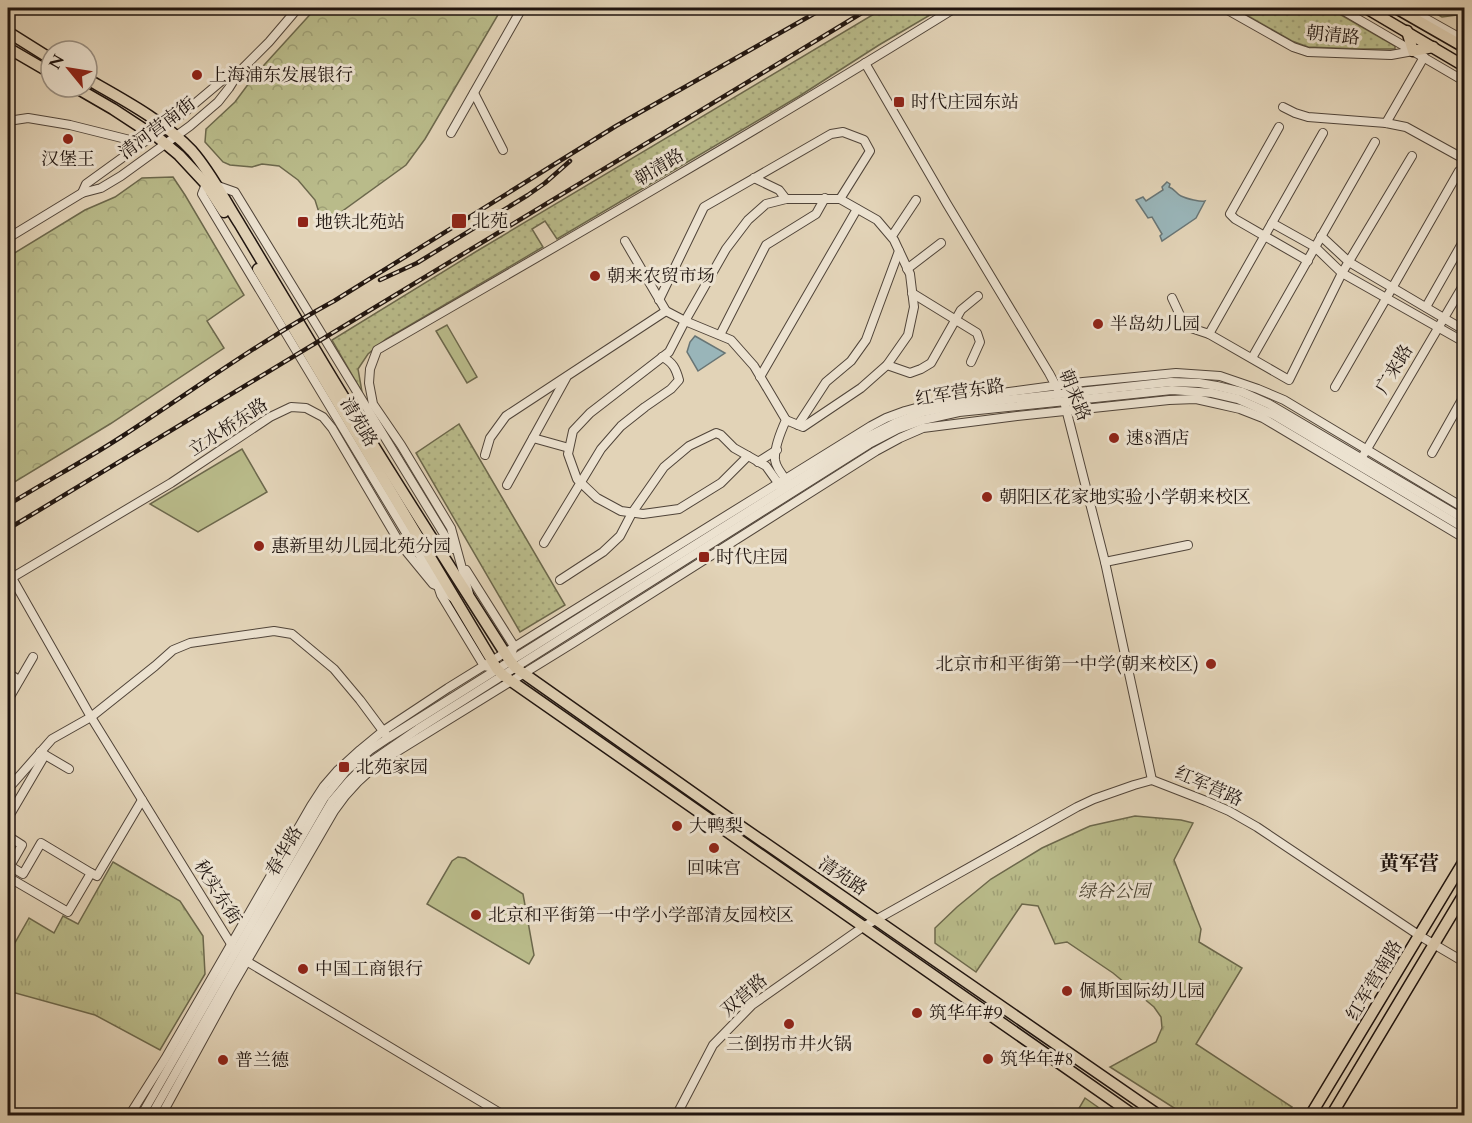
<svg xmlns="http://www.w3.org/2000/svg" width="1472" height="1123" font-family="Cardo,'Noto Serif SC',serif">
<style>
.grass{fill:url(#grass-dots);stroke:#6c684c;stroke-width:1.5}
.forest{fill:url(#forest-crowns);stroke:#6c684c;stroke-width:1.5}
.park{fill:url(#park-tufts);stroke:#6c684c;stroke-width:1.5}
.pitch{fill:#b9bb8a;stroke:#6c684c;stroke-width:1.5}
.water{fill:#99b5b9;stroke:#687575;stroke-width:1.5}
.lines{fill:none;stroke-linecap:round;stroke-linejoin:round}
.minor-casing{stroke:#504439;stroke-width:10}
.major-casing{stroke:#1f140f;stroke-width:13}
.minor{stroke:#ece2d0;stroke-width:8}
.major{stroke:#e2d3b7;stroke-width:10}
.rail-casing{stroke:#1f140f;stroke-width:4.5}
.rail{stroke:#ece2d0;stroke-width:2;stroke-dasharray:7;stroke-linecap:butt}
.poi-dot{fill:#8f2418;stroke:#ece2d0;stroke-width:2}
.labels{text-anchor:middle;stroke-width:6;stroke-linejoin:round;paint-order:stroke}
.street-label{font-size:18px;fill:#1f140f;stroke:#ece2d0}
.poi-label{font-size:18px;fill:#1f140f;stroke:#ece2d0;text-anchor:start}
.park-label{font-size:18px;font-style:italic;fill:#4d4634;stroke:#ece2d0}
.neighbourhood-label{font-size:20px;font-weight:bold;fill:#1f140f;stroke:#ece2d0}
</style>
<defs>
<pattern id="grass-dots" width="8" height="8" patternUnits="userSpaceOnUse" patternTransform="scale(1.5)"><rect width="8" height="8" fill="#b9bb8a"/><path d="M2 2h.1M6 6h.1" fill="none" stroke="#9fa076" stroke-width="1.8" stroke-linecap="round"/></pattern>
<pattern id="forest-crowns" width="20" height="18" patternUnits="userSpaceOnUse" patternTransform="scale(1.5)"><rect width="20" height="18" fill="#b9bb8a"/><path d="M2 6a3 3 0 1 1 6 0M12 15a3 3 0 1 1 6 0" fill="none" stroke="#9fa076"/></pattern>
<pattern id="park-tufts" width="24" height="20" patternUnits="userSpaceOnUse" patternTransform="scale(1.5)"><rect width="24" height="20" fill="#b9bb8a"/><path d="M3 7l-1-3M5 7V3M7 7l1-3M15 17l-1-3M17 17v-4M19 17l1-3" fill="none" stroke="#9fa076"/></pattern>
</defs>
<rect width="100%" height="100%" fill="#e2d3b7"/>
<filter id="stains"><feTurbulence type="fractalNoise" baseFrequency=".00333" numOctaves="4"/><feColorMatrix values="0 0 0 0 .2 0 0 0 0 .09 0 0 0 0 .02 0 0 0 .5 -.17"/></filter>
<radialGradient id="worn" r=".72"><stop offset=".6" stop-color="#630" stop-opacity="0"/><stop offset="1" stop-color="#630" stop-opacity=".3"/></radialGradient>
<g class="grass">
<path d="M884 8H942L879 45 801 95 557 239 545 221 532 229 543 247 386 339 368 354 358 369 362 392 332 340 477 251Z"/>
<path d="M1234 8H1329L1395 46V49H1359L1308 47 1292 41Z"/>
<path d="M459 424 565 605 520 632 416 453Z"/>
</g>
<g class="forest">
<path d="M316 8H502L425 139 406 165 323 225 315 200 298 180 279 166 262 164 252 167 230 165 223 162 205 142 206 129 235 102 255 75Z"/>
<path d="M173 177 185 195 244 295 207 321 224 348 110 424 8 486V257L85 210 115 197 142 178Z"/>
<path d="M1085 1098 1109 1115H1075Z"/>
</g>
<g class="park">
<path d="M1426 8H1464V14L1442 17Z"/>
<path d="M1135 816 1181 820 1193 823 1174 860 1201 929 1199 942 1242 968 1196 1044 1292 1107 1286 1115H1185L1110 1067 1156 1042 1162 1028 1161 1017 1154 1007 1113 973 1067 942 1055 944 1038 906 1022 904 976 972 935 943V928L957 907 991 879 1042 848 1090 826Z"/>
<path d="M113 862 180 901 203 936 205 974 160 1050 95 1015 8 991V955L29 918 54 933 63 916 78 924Z"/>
</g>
<g class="pitch">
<path d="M447 325 477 377 467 383 436 331Z"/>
<path d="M242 449 267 492 198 532 150 504Z"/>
<path d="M458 857 465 858 523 894 534 955 529 964 427 904 452 861Z"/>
</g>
<g class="water">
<path d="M1167 182 1170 184 1169 187C1175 189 1176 194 1181 196 1187 199 1201 202 1205 201L1196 218 1162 241 1160 236 1162 234 1152 217 1148 218 1136 200 1143 197 1146 201 1163 190 1162 187Z"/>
<path d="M695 336 725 353 698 371 687 352 690 342Z"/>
</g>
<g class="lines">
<defs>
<g id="minor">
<path d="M1224 8 1293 47 1308 52 1391 55 1413 51"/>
<path d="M1339 8 1464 81"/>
<path d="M1407 8 1464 40"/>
<path d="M865 63 947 204 1049 373 1057 388"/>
<path d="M474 93 503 150"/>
<path d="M1283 107 1295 113 1308 117 1386 123 1406 127 1464 159"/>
<path d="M8 121 28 118 70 125 130 140"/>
<path d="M1386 123 1424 57"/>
<path d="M1279 127 1230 214 1235 219 1308 261"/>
<path d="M451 133 522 8"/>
<path d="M754 178 779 190 786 199"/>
<path d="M206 184 202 194 438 586 441 595 484 666 489 667"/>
<path d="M218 186 235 192 453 549"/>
<path d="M82 193 86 184 180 116 231 73 239 72"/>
<path d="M1272 223 1315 247 1342 273 1464 342"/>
<path d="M892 236 916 200"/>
<path d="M1321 236 1349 262 1464 330"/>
<path d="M8 238 82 193 101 188 121 176 190 126 218 102 229 88 239 72 269 42 298 8"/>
<path d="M625 241 666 311 685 321 731 340 754 366 786 420C781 431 774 448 775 460 776 468 783 476 788 482"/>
<path d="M907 269 941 243"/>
<path d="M912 293 977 333 980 342 971 362"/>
<path d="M1172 298 1185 326 1209 334 1289 380 1342 273 1412 156"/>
<path d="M659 300 704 207 831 134 843 132 864 140 870 151 840 199"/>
<path d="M1426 307 1464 240"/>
<path d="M1209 334 1323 133"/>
<path d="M720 335 766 245 816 214 825 198"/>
<path d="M1252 358 1375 142"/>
<path d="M887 365 910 373 921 369 931 363 961 310 978 296"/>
<path d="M760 377 857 209"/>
<path d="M1335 387 1387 297 1459 171"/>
<path d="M1065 405 1105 562 1152 780"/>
<path d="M798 425 826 382 851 361 866 340 899 251"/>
<path d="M533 438 569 448"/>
<path d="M1432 453 1464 396"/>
<path d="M1364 454 1464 284"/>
<path d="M485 455 490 438 506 416 666 311"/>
<path d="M748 456 721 483 679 509 643 514 621 511 597 498 577 479 568 454 573 431 590 413 669 352 685 321 726 249 748 220 766 204 786 199H840L877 220 894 240 910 274 914 307 908 335 887 365 861 388 803 427 786 420"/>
<path d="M758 462 777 450"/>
<path d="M507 485 566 378"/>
<path d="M544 543 601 449 621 426 645 407 671 389 679 380C676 369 673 362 662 357"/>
<path d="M1105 562 1188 545"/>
<path d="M466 570 514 646 512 652"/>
<path d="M12 578 91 717 231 944 232 948"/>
<path d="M8 580 171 483 270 417 291 407 306 408 323 417 332 428 401 545 433 584 438 586 452 597"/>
<path d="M560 580 603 552 620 536 632 513 664 467 689 446 716 433 721 435 734 448 766 466 781 487"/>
<path d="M469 594 451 528 401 445 373 404 369 383 370 369 377 350C571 238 765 126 955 8"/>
<path d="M8 673 19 680"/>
<path d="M8 700 33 657"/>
<path d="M40 752 69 769"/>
<path d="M8 789 52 739 91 717 155 666 173 650 190 643 274 631 292 634 334 669 360 700 386 735"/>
<path d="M8 818 45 755"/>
<path d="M8 836 22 845 10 866 23 874 41 843 91 873"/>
<path d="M8 877 68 912 91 873 97 876 142 800"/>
<path d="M243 959 505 1116"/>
<path d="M129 1116 165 1059 311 806 324 786 337 771 360 750 383 731 448 688 871 426 886 418 905 411 941 401 1083 382 1176 373 1220 376 1258 389 1284 400 1464 508"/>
<path d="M141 1116 324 798 346 771 370 750 388 738 865 438 895 423 923 412 958 405 1171 382 1199 383 1217 386 1242 392 1269 404 1464 519"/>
<path d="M151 1116 256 931 332 801 349 781 363 767 418 729 869 444 898 429 923 420 959 412 1172 390 1212 393 1238 399 1274 415 1464 528"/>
<path d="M161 1116 230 990 334 811C350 787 369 769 393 754L573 643 876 451 900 438 923 428 1017 416 1169 400 1196 399 1214 403 1240 409 1263 418 1464 538"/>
<path d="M676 1116 713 1045 752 1005 863 927 1077 807 1094 799 1134 785 1152 780 1206 801 1229 811 1257 827 1420 936 1464 962"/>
</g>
<g id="major">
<path d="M1366 8 1464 66"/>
<path d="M1396 8 1464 47"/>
<path d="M1407 31 1413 51 1433 47"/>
<path d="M8 32 51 59"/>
<path d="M8 48 51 73"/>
<path d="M87 79C122 99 164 121 192 151 212 174 223 198 239 223 264 265 289 306 314 348 377 454 444 557 510 661L516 668 723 814 1160 1116"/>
<path d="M75 87 113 109 145 130 155 135 179 155 206 184 224 212"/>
<path d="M258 269 497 669 504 676 1135 1116"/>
<path d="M1310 1116 1464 861"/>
<path d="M1331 1116 1464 894"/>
</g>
</defs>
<use href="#minor" class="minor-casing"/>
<use href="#major" class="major-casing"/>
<use href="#minor" class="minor"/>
<use href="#major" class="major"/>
<defs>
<g id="rail">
<path d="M380 280 417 263 528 195 545 183 570 161"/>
<path d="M8 505C45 482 84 461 121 437 192 391 260 341 334 301L616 126 824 8"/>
<path d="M8 529 870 8"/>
</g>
</defs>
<use href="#rail" class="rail-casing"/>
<use href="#rail" class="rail"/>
</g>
<g class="poi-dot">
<circle cx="197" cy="75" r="6"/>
<rect x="893" y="96" width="12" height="12" rx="3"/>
<circle cx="68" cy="139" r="6"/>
<rect x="451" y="213" width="16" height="16" rx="3"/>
<rect x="297" y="216" width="12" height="12" rx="3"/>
<circle cx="595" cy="276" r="6"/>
<circle cx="1098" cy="324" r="6"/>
<circle cx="1114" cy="438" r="6"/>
<circle cx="987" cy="497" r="6"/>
<circle cx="259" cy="546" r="6"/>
<rect x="698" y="551" width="12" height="12" rx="3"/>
<circle cx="1211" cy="664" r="6"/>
<rect x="338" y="761" width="12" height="12" rx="3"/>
<circle cx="677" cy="826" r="6"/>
<circle cx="714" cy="848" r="6"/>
<circle cx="476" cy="915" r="6"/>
<circle cx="303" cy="969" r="6"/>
<circle cx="1067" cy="991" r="6"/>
<circle cx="917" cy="1013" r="6"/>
<circle cx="789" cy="1024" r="6"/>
<circle cx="988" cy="1059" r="6"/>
<circle cx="223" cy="1060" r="6"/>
</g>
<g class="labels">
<g class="street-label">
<text transform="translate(1333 35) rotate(6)" y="6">朝清路</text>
<text transform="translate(157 128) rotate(-37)" y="6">清河营南街</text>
<text transform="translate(659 167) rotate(-31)" y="6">朝清路</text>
<text transform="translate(1394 369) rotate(-59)" y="6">广来路</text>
<text transform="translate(960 392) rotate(-9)" y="6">红军营东路</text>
<text transform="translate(1075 395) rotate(68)" y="6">朝来路</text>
<text transform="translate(359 422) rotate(59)" y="6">清苑路</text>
<text transform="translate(228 427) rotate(-33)" y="6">立水桥东路</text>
<text transform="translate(1209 786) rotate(24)" y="6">红军营路</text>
<text transform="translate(284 851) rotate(-60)" y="6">春华路</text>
<text transform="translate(843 876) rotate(34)" y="6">清苑路</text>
<text transform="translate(218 892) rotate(58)" y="6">秋实东街</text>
<text transform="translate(1374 980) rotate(-59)" y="6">红军营南路</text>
<text transform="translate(744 995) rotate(-41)" y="6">双营路</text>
</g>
<g class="poi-label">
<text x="209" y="81">上海浦东发展银行</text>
<text x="911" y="108">时代庄园东站</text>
<text x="68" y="165" text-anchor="middle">汉堡王</text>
<text x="472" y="227">北苑</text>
<text x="315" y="228">地铁北苑站</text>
<text x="607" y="282">朝来农贸市场</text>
<text x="1110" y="330">半岛幼儿园</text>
<text x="1126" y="444">速8酒店</text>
<text x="999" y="503">朝阳区花家地实验小学朝来校区</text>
<text x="271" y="552">惠新里幼儿园北苑分园</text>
<text x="716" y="563">时代庄园</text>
<text x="1199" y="670" text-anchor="end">北京市和平街第一中学(朝来校区)</text>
<text x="356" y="773">北苑家园</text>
<text x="689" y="832">大鸭梨</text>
<text x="714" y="874" text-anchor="middle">回味宫</text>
<text x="488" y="921">北京和平街第一中学小学部清友园校区</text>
<text x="315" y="975">中国工商银行</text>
<text x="1079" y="997">佩斯国际幼儿园</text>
<text x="929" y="1019">筑华年#9</text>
<text x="789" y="1050" text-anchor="middle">三倒拐市井火锅</text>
<text x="1000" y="1065">筑华年#8</text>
<text x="235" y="1066">普兰德</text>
</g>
<g class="park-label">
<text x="1114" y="897">绿谷公园</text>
</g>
<g class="neighbourhood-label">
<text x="1409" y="870">黄军营</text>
</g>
</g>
<rect width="1472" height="1123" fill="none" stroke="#e2d3b7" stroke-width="30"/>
<rect x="9" y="9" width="1454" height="1105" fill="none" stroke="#1f140f" stroke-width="3"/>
<rect x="15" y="15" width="1442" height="1093" fill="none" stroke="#1f140f" stroke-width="1.5"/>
<g transform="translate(69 69) rotate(300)"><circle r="28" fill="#ece2d0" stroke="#9a9083" stroke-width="1.5"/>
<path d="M0-4.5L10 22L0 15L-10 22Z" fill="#8f2418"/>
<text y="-9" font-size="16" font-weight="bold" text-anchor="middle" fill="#1f140f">N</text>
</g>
<rect width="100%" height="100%" filter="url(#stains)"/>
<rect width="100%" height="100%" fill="url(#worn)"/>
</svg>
